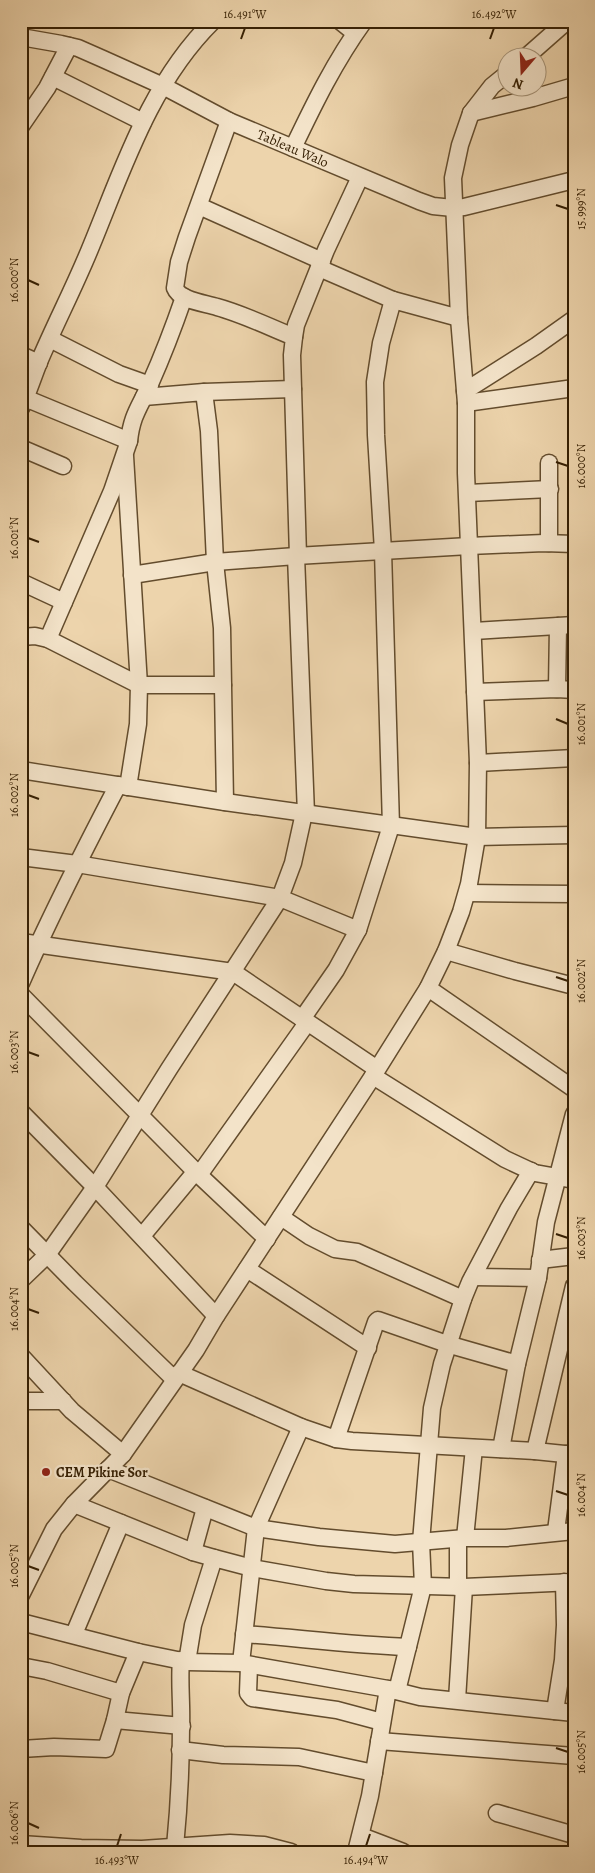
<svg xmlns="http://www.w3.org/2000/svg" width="595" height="1873" font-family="Alegreya,serif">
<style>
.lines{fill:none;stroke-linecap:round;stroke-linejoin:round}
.minor-casing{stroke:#634c2d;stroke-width:19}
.minor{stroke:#f3e3c9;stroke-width:16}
.ticks{fill:none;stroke:#351f03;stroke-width:2}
.poi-dot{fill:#8f2418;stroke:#f3e3c9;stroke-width:2}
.labels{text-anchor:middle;stroke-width:4.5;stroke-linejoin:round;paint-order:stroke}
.street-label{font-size:14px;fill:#351f03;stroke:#f3e3c9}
.poi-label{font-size:14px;font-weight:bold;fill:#351f03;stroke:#f3e3c9;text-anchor:start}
.neatline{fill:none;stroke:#351f03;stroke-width:2}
.ticks-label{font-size:12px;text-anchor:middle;fill:#351f03}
</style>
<rect width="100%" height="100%" fill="#edd4ac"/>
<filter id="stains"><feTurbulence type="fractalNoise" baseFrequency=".004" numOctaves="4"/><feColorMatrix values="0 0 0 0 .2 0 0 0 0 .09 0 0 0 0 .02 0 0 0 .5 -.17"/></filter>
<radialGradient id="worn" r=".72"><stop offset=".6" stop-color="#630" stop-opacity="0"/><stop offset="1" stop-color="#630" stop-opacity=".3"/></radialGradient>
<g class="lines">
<defs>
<g id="minor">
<path d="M340 21 355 33"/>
<path d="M21 37 61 44 78 48 103 59 163 86 229 121 419 201 433 206 453 208 464 207 574 180"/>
<path d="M525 58 567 21"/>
<path d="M53 77 143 122"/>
<path d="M471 113 533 98 574 86"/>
<path d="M229 121 187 237 179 262 175 288C180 301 205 303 217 307 243 314 269 327 294 337L292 355 298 556"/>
<path d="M21 126 47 88 69 46"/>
<path d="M293 148C314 104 335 61 364 21"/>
<path d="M199 206 322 261"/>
<path d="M319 268 393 300 459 318"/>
<path d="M294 337 296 325 326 250 360 177"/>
<path d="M50 339 119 374 150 385"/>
<path d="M21 355 39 363"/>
<path d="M465 391 536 346 574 319"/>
<path d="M204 392 293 389"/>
<path d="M144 397 204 392 209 431 215 562 222 628 225 802"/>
<path d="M25 398 129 441 112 491 48 639"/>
<path d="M466 403 574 388"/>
<path d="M21 408C28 393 33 377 39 362 56 322 76 284 92 244 124 166 151 82 213 21"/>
<path d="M129 441C132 414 140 407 150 384 163 355 174 326 184 297"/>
<path d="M21 448 63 466"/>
<path d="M125 456 139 685 138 724 128 787"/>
<path d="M468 493 550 489"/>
<path d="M549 543V463"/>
<path d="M296 556 306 814"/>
<path d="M132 575 215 562 296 556 469 546 544 543 574 544"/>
<path d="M21 582 64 602"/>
<path d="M474 631 574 625"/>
<path d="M21 637 35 636 48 639 139 685H223"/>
<path d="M557 689 558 626"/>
<path d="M475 692 557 689 574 690"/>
<path d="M478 763 574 758"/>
<path d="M21 770 225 802 477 837 574 835"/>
<path d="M21 857 77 864 280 898 358 930"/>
<path d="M467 893 574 894"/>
<path d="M21 942 233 972 377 1069"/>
<path d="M446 951 515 971 574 986"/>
<path d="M21 983C50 916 84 850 118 785"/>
<path d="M428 988 574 1089"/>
<path d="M21 995 199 1175 267 1239"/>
<path d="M302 1019 336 970 358 930 391 826 383 551 376 435 375 382 381 343 393 300"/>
<path d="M373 1076 505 1159 535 1173 574 1180"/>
<path d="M21 1112 95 1187 216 1316"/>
<path d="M199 1175 307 1023"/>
<path d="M281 1217 309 1236 335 1249 357 1252 463 1299"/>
<path d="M21 1228 75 1283 174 1379"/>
<path d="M142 1236 196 1171"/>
<path d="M540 1260 574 1256"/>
<path d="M247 1269 368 1348"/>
<path d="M473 1277 538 1278"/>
<path d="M21 1280 47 1255 95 1187 169 1069 280 898 293 863 304 813"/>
<path d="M21 1356 72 1411 123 1454"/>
<path d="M179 1373 301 1427 336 1439 352 1441 535 1451 574 1455"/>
<path d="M21 1401H63"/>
<path d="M336 1439 376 1322 378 1320 447 1344 517 1364"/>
<path d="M501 1449 517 1364 538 1278 546 1222 574 1114"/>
<path d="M535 1451 574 1286"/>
<path d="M108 1469 256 1528 319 1537 395 1544 465 1538H506L574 1531"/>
<path d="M74 1504 193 1552 214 1558 252 1568 326 1581 354 1584 464 1587 574 1582"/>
<path d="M556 1531 566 1454"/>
<path d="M465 1538 474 1448"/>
<path d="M458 1539V1587"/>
<path d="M193 1552 205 1508"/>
<path d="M21 1595 54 1529 74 1504 123 1454 196 1350 216 1316 373 1076 428 988 446 951 461 912 469 884 477 837 478 763 466 473V403L459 318 453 178 460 145 471 113 492 86 508 73"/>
<path d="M21 1622 138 1652 187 1662 241 1663 388 1689 420 1697 574 1713"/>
<path d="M74 1634 121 1523"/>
<path d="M244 1634C298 1638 353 1645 408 1647"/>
<path d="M187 1662 193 1625 214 1558"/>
<path d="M241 1663 256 1528 301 1427"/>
<path d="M21 1666 47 1671 121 1693"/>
<path d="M249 1666 248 1693 252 1698 337 1710 382 1722"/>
<path d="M397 1691 423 1586 421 1542 432 1408 442 1364 463 1299 470 1282 509 1208 531 1171"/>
<path d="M457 1700 464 1587"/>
<path d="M555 1711 563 1660 565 1625 564 1582"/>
<path d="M115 1720 182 1726"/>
<path d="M379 1741 574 1756"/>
<path d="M21 1749 54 1747 106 1749 115 1720 121 1693 138 1652"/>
<path d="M180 1750 223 1755 299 1757 374 1773"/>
<path d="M497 1813 574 1835"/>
<path d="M361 1836 403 1852"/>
<path d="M21 1844 81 1848 142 1849 230 1843 264 1845 291 1852"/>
<path d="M175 1847C179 1806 181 1766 181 1726 182 1704 179 1682 181 1660"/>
<path d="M356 1852 370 1796 388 1689"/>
</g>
</defs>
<use href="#minor" class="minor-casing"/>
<use href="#minor" class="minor"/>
</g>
<path class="ticks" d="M241 39 245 28M490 39 494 28M556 205 568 209M28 280 39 285M556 462 568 466M28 538 39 542M556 719 568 724M28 795 39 799M556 977 568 981M28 1052 39 1056M556 1234 568 1238M28 1309 39 1313M556 1491 568 1495M28 1566 39 1570M556 1748 568 1752M28 1823 39 1828M117 1846 121 1834M366 1846 370 1834"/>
<circle class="poi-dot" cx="46" cy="1472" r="5"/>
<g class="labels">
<g class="street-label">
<text transform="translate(293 148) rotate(23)" y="5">Tableau Walo</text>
</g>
<g class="poi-label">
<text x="56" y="1477">CEM Pikine Sor</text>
</g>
</g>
<rect width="595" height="1873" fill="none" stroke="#edd4ac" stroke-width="55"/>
<g transform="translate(522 72) rotate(199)"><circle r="24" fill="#f3e3c9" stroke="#a7957a"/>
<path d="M0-4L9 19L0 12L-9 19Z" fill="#8f2418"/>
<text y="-8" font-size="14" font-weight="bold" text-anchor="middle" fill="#351f03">N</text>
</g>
<rect x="28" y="28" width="540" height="1818" class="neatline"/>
<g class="ticks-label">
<text x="245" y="18">16.491°W</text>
<text x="494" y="18">16.492°W</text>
<text transform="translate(581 209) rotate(-90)" y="4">15.999°N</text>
<text transform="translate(14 280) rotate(-90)" y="4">16.000°N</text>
<text transform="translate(581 466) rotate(-90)" y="4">16.000°N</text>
<text transform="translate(14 538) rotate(-90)" y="4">16.001°N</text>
<text transform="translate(581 724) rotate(-90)" y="4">16.001°N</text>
<text transform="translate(14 795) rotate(-90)" y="4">16.002°N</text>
<text transform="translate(581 981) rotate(-90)" y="4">16.002°N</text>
<text transform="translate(14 1052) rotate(-90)" y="4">16.003°N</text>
<text transform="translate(581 1238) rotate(-90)" y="4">16.003°N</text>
<text transform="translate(14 1309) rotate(-90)" y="4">16.004°N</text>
<text transform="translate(581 1495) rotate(-90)" y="4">16.004°N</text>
<text transform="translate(14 1566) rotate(-90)" y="4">16.005°N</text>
<text transform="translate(581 1752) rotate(-90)" y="4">16.005°N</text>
<text transform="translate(14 1823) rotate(-90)" y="4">16.006°N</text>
<text x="117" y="1864">16.493°W</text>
<text x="366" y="1864">16.494°W</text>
</g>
<rect width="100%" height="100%" filter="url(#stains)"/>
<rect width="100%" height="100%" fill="url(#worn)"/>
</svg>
